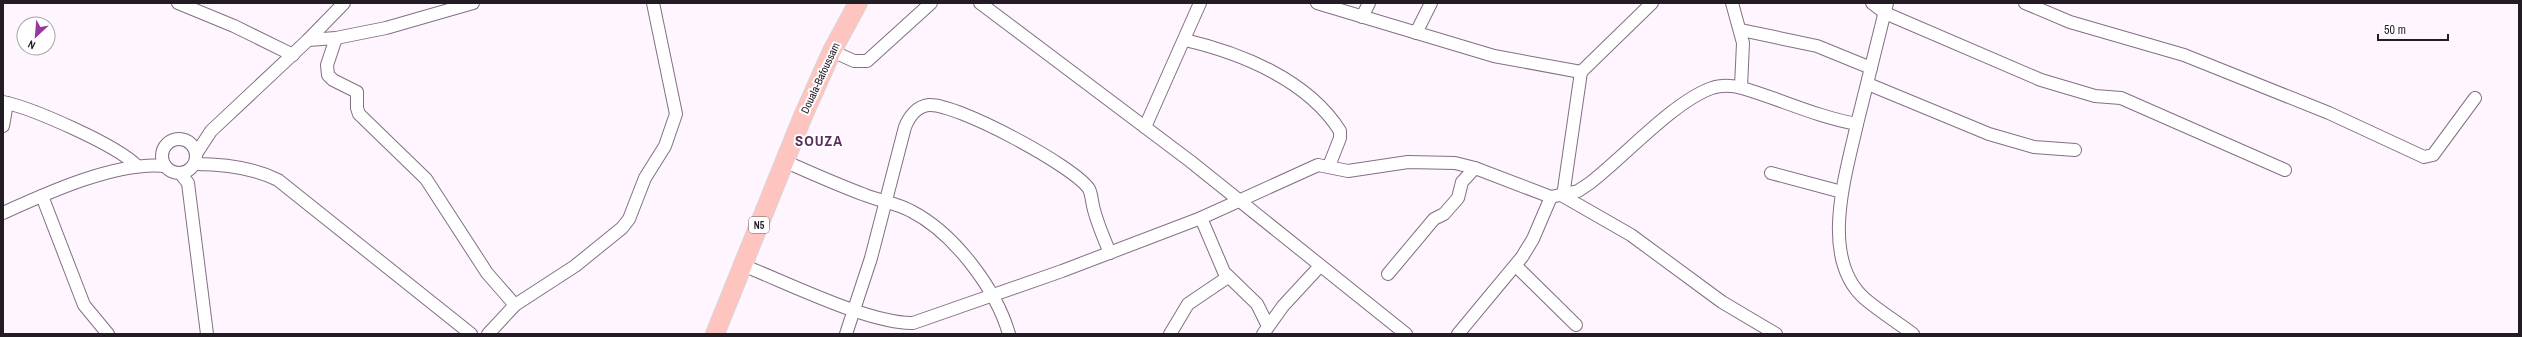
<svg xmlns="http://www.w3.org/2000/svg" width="2522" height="337" font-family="'Archivo Narrow',sans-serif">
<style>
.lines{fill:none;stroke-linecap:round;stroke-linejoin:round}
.minor-casing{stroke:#836f84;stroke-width:14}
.highway-casing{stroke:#d8d6d8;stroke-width:20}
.minor{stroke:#fff;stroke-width:12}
.highway{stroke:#fec4c0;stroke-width:18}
.labels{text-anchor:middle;stroke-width:4;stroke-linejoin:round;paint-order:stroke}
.shield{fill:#fff;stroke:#666066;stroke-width:1}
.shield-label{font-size:10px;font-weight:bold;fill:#241c25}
.street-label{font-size:11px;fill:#241c25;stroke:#fff}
.district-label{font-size:15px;font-weight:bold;letter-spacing:1px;fill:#5c2d5f;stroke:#fff}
</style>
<rect width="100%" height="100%" fill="#fef5ff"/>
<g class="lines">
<defs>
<g id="minor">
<path d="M178 3 234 26 293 55"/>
<path d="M980 3 1190 161 1406 334"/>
<path d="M1317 3 1494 56 1581 72"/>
<path d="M1652 3 1581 72 1563 196 1631 235 1722 302 1776 334"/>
<path d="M1732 3 1743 43 1741 87"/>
<path d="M1872 3 1885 13 2041 80 2095 96 2121 98 2285 170"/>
<path d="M2025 3 2070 22 2184 55 2329 113 2424 157 2433 155 2475 98"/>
<path d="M1362 17 1369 3"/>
<path d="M1741 30 1817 46 1871 68"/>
<path d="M1416 33 1431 3"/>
<path d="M336 38 327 65 328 75 333 80 357 92V108L359 114 426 179 487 273 515 305"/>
<path d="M308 40 344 3"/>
<path d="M1185 40C1241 53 1308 80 1340 131V138L1329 166"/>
<path d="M832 51 854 61H867L931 3"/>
<path d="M1868 84 1989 134 2034 147 2075 150"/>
<path d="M3 102C32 108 117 145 137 166"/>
<path d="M1857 124C1846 174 1819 257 1864 298 1879 311 1897 322 1913 334"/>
<path d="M3 126 7 103"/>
<path d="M1145 127 1200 3"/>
<circle cx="179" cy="156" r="17"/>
<path d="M196 154 211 131 308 40 336 38 386 28 473 3"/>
<path d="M784 161C811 173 838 185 865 195 880 201 897 203 911 211 954 233 996 289 1009 334"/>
<path d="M195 164C223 164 252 167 278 180L471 334"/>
<path d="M180 173 188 183 207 334"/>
<path d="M1771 173 1842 192"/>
<path d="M42 196 84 305 108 334"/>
<path d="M3 213C47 193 117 161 165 166"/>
<path d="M1201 218 1224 272 1257 304 1268 326"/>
<path d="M742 265C786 282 869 324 913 323L1062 271 1201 218 1318 165 1348 171 1408 162 1455 163 1475 168 1551 197 1578 191 1590 183C1624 157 1674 101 1712 88 1720 85 1733 85 1742 88 1780 99 1817 117 1857 124L1887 3"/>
<path d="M1516 266 1576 325"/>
<path d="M1388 274 1434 219 1444 214 1458 198 1462 182 1475 168"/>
<path d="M488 334 515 305 575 266 622 228 629 219 645 178 665 146 676 114 653 3"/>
<path d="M846 334 871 258 905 127C909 117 917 106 929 105 956 103 1074 166 1089 189 1092 195 1092 204 1094 210 1098 225 1104 239 1110 253"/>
<path d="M1170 334 1188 304 1228 277"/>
<path d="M1263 334 1283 306 1320 266"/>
<path d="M1458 334 1522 257 1533 239 1551 197"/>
</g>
<path id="highway" d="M715 334 803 116 832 51 858 3"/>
</defs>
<use href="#minor" class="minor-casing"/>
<use href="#highway" class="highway-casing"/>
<use href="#minor" class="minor"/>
<use href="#highway" class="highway"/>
</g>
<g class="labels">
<rect class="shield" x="749" y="217" width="20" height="16" rx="3"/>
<g class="shield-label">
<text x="759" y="229">N5</text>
</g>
<g class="street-label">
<text transform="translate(820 78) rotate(-65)" y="4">Douala-Bafoussam</text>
</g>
<g class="district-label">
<text x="819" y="146">SOUZA</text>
</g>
</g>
<rect width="2522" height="337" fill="none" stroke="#241c25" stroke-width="8"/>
<g transform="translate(36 36) rotate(206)"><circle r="19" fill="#ffffff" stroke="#a7a4a8"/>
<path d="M0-3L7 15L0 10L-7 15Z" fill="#98379e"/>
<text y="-6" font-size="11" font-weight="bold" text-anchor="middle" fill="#241c25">N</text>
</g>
<path d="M2378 34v6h70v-6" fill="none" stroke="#241c25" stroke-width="2"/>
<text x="2384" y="34" font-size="12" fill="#241c25" stroke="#ffffff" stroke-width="3" paint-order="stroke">50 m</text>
</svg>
